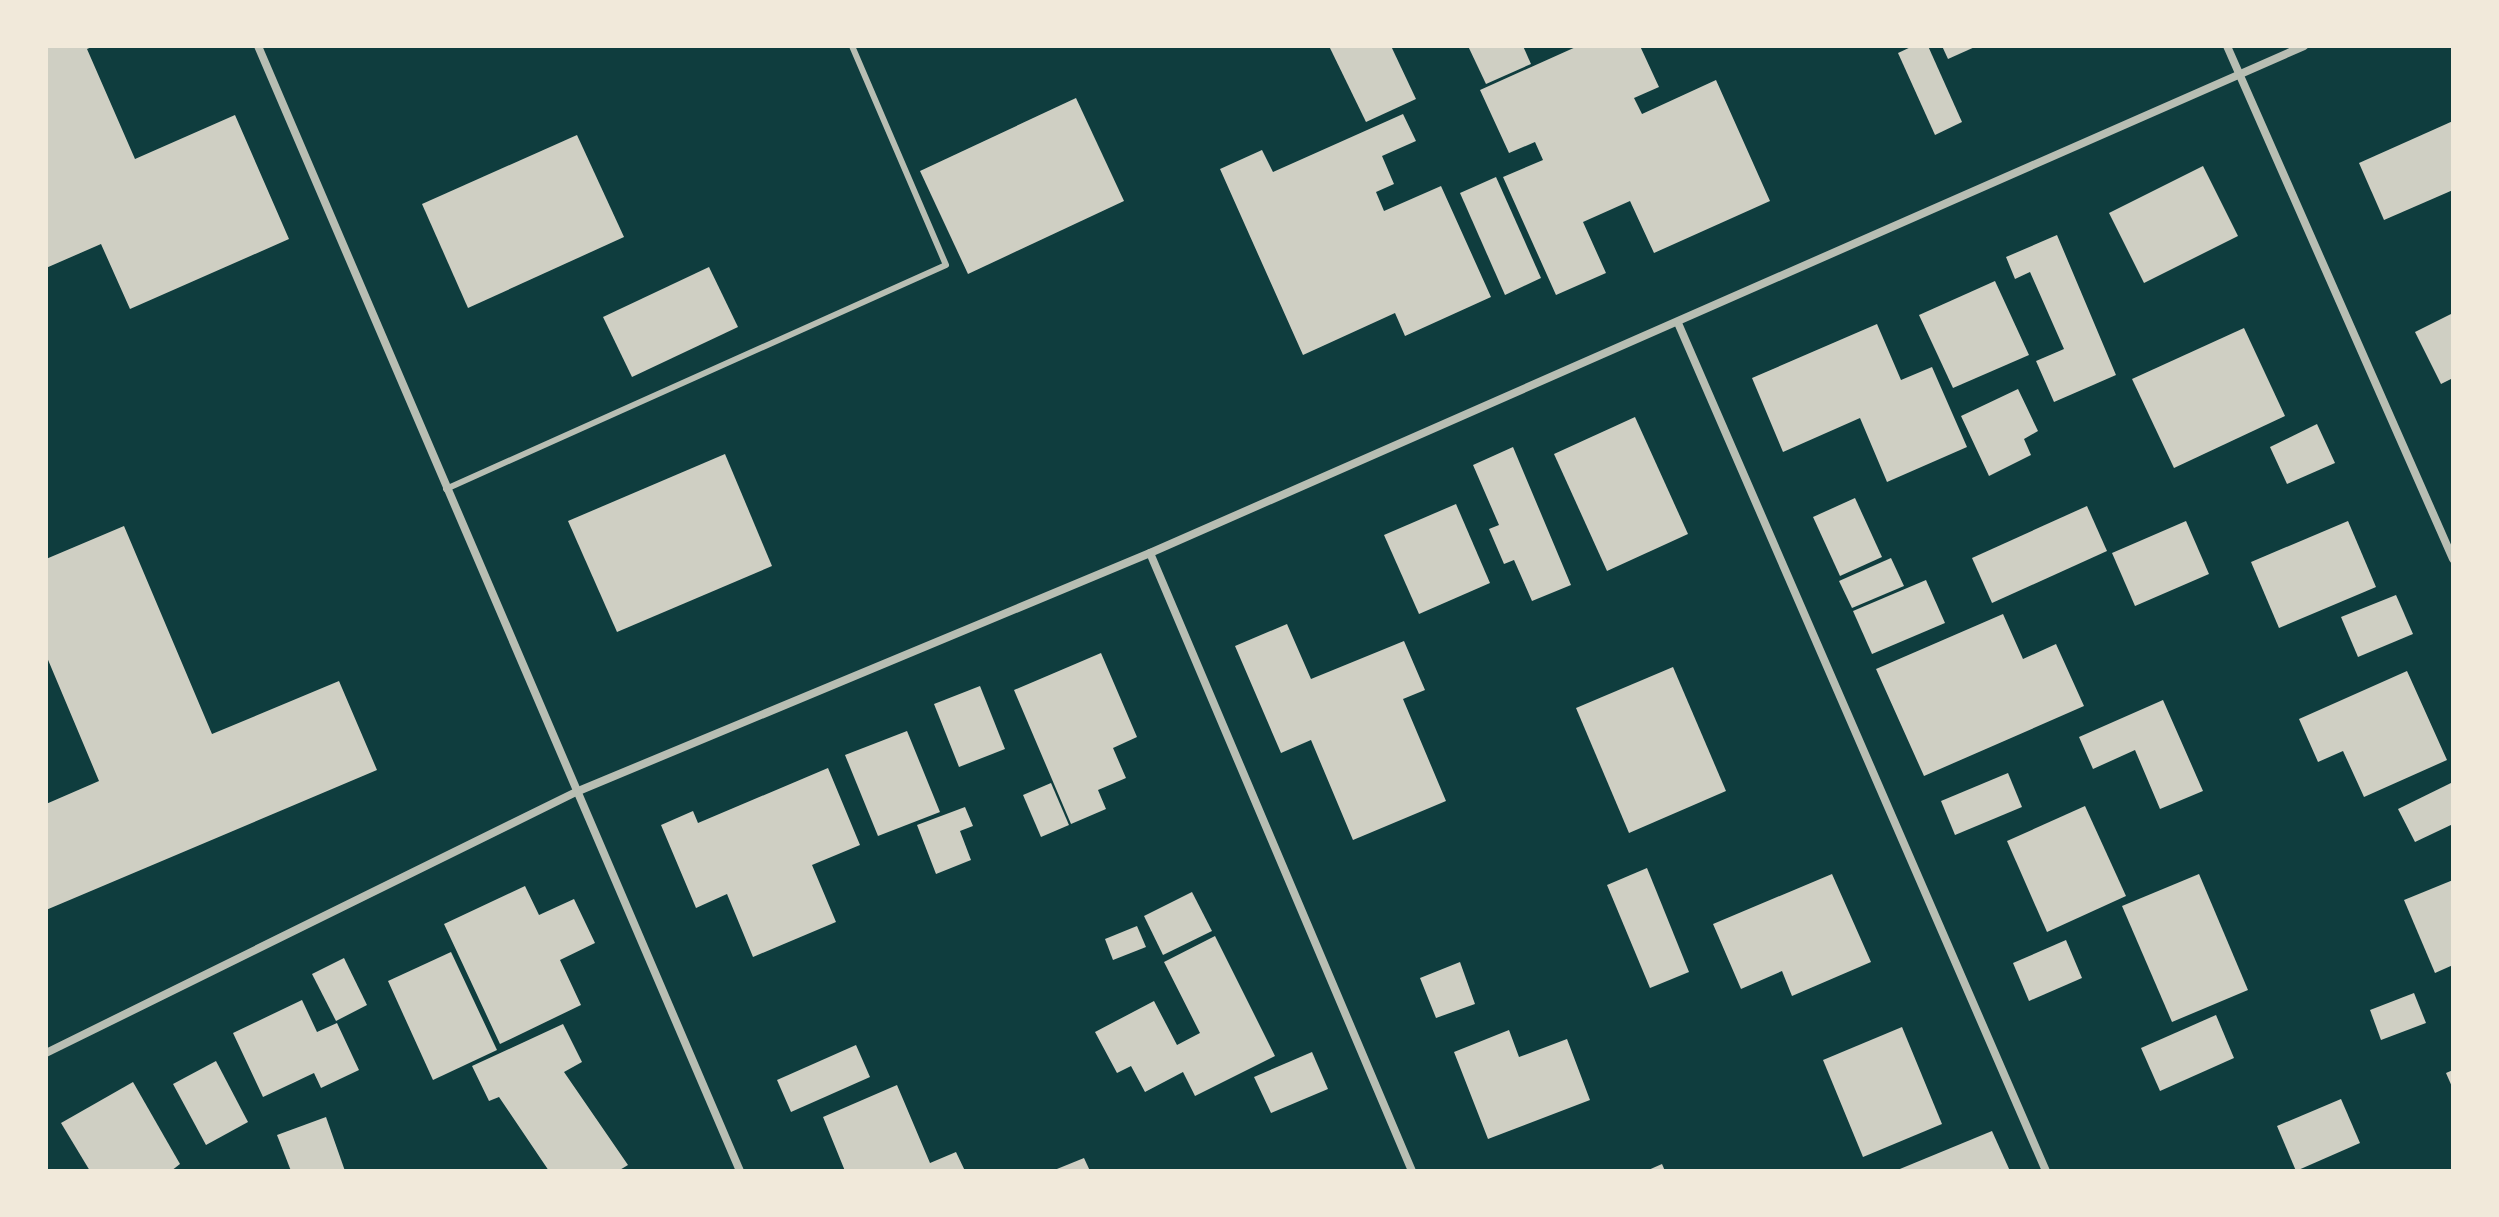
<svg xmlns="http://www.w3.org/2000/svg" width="2499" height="1217" font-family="'Sofia Sans Condensed',sans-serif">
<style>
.building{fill:#cfcfc3}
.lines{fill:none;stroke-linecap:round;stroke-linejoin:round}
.service{stroke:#b8beb3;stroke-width:6}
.minor{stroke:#b8beb3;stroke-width:8}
</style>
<rect width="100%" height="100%" fill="#0f3d3e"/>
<g class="building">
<path d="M46 46H94L87 49 135 159 235 115 289 239 130 309 101 244 46 268Z"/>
<path d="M1329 46H1391L1416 99 1366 122Z"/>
<path d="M1468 46H1523L1531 64 1486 84Z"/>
<path d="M1578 46H1640L1659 87 1634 98 1642 114 1716 80 1770 201 1654 253 1630 201 1583 222 1606 273 1556 295 1503 177 1543 160 1535 142 1509 153 1480 90Z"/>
<path d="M1913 46H1928L1962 122 1935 135 1898 53Z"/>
<path d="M1942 46H1977L1948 59Z"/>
<path d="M1076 98 1124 201 968 274 920 171Z"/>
<path d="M1403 114 1416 141 1382 156 1394 184 1376 192 1384 211 1441 186 1491 297 1405 336 1395 313 1303 355 1220 169 1262 150 1273 172Z"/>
<path d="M2453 121V190L2384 220 2359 163Z"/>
<path d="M577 135 624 237 468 308 422 204Z"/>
<path d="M2203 166 2238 236 2144 283 2109 213Z"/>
<path d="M1496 177 1541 278 1505 295 1460 193Z"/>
<path d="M2057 235 2116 375 2054 402 2036 361 2064 349 2030 272 2015 279 2006 257Z"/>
<path d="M709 267 738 327 632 377 603 317Z"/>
<path d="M1995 281 2029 355 1953 388 1919 315Z"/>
<path d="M2453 313V378L2441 384 2415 332Z"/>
<path d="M1877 324 1901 380 1932 367 1967 447 1887 482 1860 418 1783 452 1752 378Z"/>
<path d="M2244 328 2285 416 2174 468 2132 379Z"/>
<path d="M2018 389 2038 431 2024 439 2031 455 1989 476 1961 416Z"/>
<path d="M1635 417 1688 534 1607 571 1554 454Z"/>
<path d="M2317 424 2335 463 2287 484 2270 447Z"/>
<path d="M1513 447 1571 585 1532 601 1514 560 1504 564 1489 529 1499 525 1473 465Z"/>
<path d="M725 454 772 566 617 632 568 521Z"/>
<path d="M1855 498 1882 557 1840 576 1813 517Z"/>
<path d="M1456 504 1490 583 1419 614 1384 535Z"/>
<path d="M2087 506 2107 551 1992 603 1972 558Z"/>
<path d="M2186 521 2209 574 2135 606 2112 553Z"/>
<path d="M2348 521 2376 587 2279 628 2251 562Z"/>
<path d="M124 526 212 734 339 681 377 770 46 910V804L99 781 46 655V559Z"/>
<path d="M1891 558 1904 586 1852 608 1839 581Z"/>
<path d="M1926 580 1945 623 1872 654 1853 611Z"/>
<path d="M2396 595 2413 634 2358 657 2341 617Z"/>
<path d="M2003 614 2023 659 2056 644 2084 706 1924 776 1876 669Z"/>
<path d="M1287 624 1311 679 1404 641 1425 690 1403 699 1446 801 1353 840 1311 740 1281 753 1235 646Z"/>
<path d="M1101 653 1137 737 1113 748 1126 778 1098 790 1106 809 1071 824 1014 690Z"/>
<path d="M1673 667 1726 791 1629 833 1576 708Z"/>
<path d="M2407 671 2447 760 2364 797 2343 751 2318 762 2299 719Z"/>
<path d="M980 686 1005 749 959 767 934 704Z"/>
<path d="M2163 700 2203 791 2160 809 2135 750 2093 769 2079 737Z"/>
<path d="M907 731 940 812 878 836 845 755Z"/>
<path d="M828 768 860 845 812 865 836 922 753 957 727 894 696 908 661 825 693 811 698 823Z"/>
<path d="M2008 773 2022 807 1955 835 1941 801Z"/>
<path d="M2453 782V824L2415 842 2398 809Z"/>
<path d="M1051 783 1069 825 1041 837 1023 795Z"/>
<path d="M2085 806 2126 896 2047 932 2007 841Z"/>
<path d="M965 807 973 826 960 831 971 860 936 874 917 825Z"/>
<path d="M1647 868 1689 972 1650 988 1607 885Z"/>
<path d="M1832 874 1871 962 1792 996 1782 971 1741 989 1713 924Z"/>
<path d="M2199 874 2248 990 2172 1022 2122 906Z"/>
<path d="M2453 880V965L2435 973 2404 900Z"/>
<path d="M525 886 539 915 574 899 595 943 560 960 581 1005 500 1044 444 924Z"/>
<path d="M1192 892 1212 931 1163 955 1144 916Z"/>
<path d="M1137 926 1146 947 1113 960 1105 939Z"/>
<path d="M1215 936 1275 1056 1195 1096 1183 1072 1145 1092 1131 1066 1117 1073 1095 1032 1154 1001 1177 1045 1200 1033 1164 962Z"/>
<path d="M2066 940 2082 978 2029 1001 2013 963Z"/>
<path d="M451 952 497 1050 433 1080 388 981Z"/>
<path d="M344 958 367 1005 336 1021 312 974Z"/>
<path d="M1460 962 1475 1004 1436 1018 1420 978Z"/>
<path d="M2414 993 2426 1023 2381 1040 2370 1010Z"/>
<path d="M302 1000 317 1032 337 1023 359 1070 321 1088 314 1073 263 1097 233 1033Z"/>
<path d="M2216 1015 2234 1058 2160 1091 2141 1048Z"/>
<path d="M563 1024 582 1062 564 1072 628 1165 618 1171H549L499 1097 489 1101 472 1066Z"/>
<path d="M1902 1027 1942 1124 1863 1157 1823 1060Z"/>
<path d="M1509 1030 1519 1057 1567 1039 1590 1100 1488 1139 1454 1052Z"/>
<path d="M856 1045 870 1077 791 1112 777 1080Z"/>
<path d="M1312 1052 1328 1089 1271 1113 1254 1077Z"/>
<path d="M216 1061 248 1122 206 1145 173 1084Z"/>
<path d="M2453 1070V1089L2446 1073Z"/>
<path d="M133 1082 180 1164 171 1171H90L61 1123Z"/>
<path d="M897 1085 930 1163 956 1152 965 1171H845L823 1117Z"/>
<path d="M2341 1099 2360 1143 2296 1171 2277 1126Z"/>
<path d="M326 1117 345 1171H291L277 1135Z"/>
<path d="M1992 1131 2010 1171H1895Z"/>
<path d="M1084 1158 1090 1171H1052Z"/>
<path d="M1662 1164 1665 1171H1646Z"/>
</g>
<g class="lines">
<path class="service" d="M446 489 946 265 852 46"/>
<g class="minor">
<path d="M258 46 740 1171"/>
<path d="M2227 46 2453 559"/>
<path d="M1678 323 2046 1171"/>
<path d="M1150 553 1412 1171"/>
<path d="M46 1053 576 792 1150 553 2304 46"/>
</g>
</g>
<rect width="2499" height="1217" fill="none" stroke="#f1e9da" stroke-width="96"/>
</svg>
